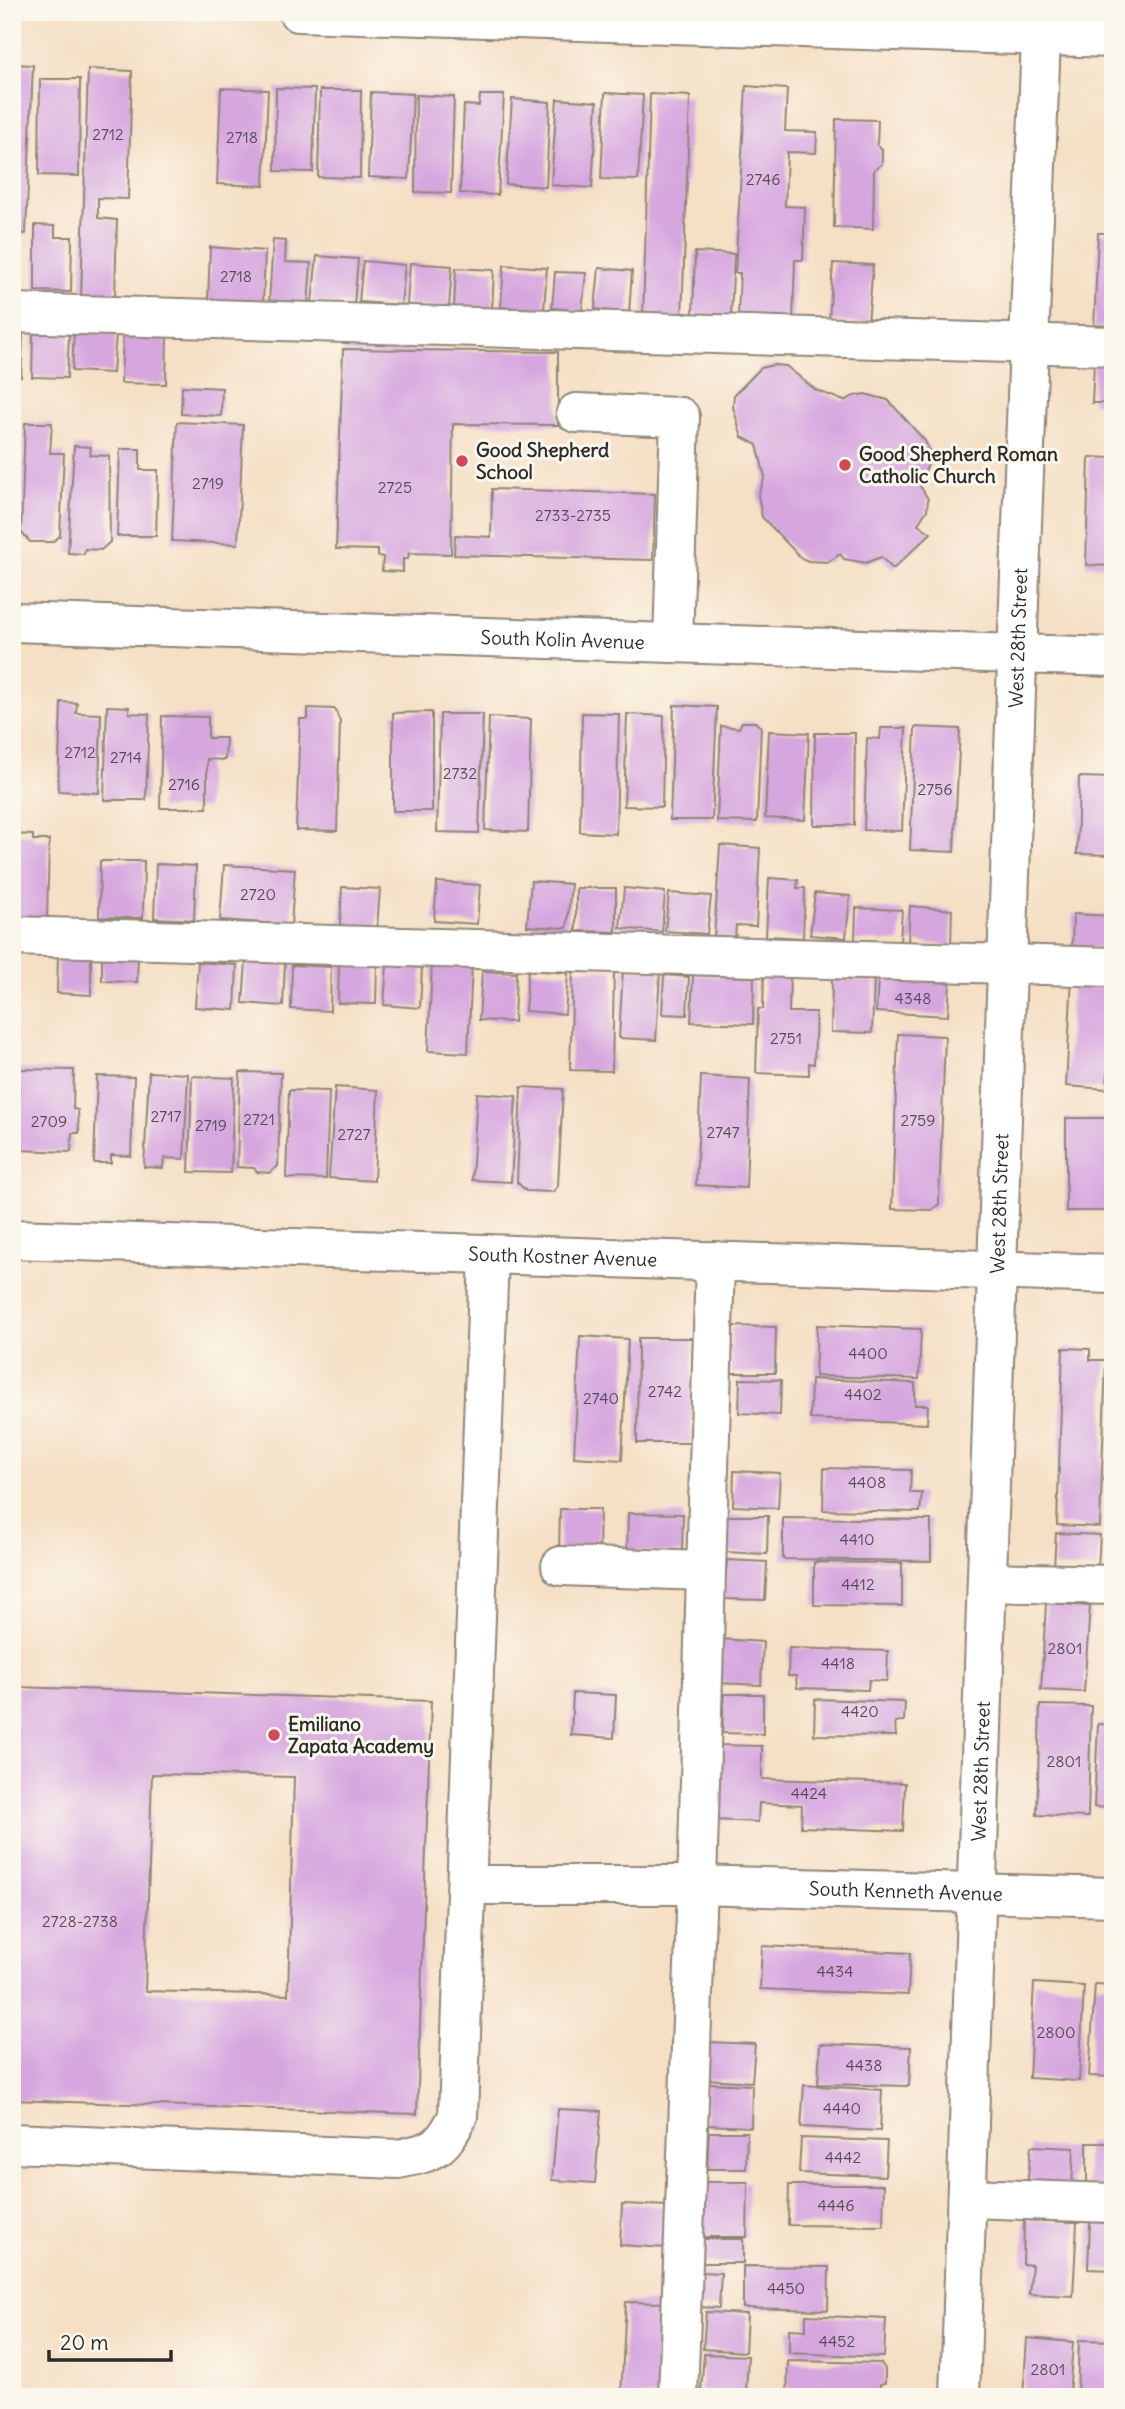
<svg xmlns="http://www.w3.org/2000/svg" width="1125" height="2409" font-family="Delius,sans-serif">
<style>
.building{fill:#d6a6df;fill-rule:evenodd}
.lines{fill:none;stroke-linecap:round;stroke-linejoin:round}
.minor-casing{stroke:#908578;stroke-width:42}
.minor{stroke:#fff;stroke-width:38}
.poi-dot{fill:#d1495b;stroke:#fbf7ec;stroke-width:2.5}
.labels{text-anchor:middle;stroke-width:6;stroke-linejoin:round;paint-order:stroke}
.number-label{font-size:16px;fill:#564a58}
.poi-label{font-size:19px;font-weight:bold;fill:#2b2b2b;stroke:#fbf7ec;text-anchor:start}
.street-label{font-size:19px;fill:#2b2b2b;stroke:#fbf7ec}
</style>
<rect width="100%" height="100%" fill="#fbf7ec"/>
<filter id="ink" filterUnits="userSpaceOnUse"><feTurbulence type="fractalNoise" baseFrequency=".0143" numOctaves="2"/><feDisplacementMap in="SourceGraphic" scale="14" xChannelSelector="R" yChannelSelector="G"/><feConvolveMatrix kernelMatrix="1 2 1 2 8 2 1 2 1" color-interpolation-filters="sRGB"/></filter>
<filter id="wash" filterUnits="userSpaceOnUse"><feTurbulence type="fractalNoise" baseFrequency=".00686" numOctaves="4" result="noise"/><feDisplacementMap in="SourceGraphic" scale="28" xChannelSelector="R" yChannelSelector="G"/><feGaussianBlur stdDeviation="1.57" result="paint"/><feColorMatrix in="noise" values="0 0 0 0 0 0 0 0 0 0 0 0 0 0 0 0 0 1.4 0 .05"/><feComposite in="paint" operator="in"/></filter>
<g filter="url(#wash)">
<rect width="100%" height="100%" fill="#f5dfc5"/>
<g id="blocks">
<g class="building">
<path d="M12 64 33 65 26 234 12 233Z"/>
<path d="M88 69 132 71 128 199 98 198V218L117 220 115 297 81 296Z"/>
<path d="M40 79H80L79 176 39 175Z"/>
<path d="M746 86 787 89 785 131 817 132 816 153 787 152 785 206 805 207 803 260H795L793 319 738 317 740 273H735Z"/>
<path d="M221 88 268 90 264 186 217 184Z"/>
<path d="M276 88 315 89 313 172 275 171Z"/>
<path d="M320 90H361L360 178 318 177Z"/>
<path d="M371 92 413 94 409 179 368 177Z"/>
<path d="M605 93 643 95 638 180 601 179Z"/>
<path d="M650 94 690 96 682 318 643 316Z"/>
<path d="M416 95 454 97 451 193 415 192Z"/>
<path d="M480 95H504L498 195 460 193 464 105 479 106Z"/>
<path d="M512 99 550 102 546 187 506 184Z"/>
<path d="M557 99 597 102 592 188 551 185Z"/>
<path d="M836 119 878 120 877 145 882 150V164L874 170 873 229 834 227Z"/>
<path d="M35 225 55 226V237H72L71 292 35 291Z"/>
<path d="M1098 233H1113V328H1094Z"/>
<path d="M273 240 286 241 285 262 311 263 308 305 269 303Z"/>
<path d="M210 247 265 251 263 304 208 301Z"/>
<path d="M695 252 734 254 731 315 693 314Z"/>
<path d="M317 256 358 259 354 305 312 302Z"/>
<path d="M363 261 405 265 401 305 359 302Z"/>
<path d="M410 263 452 266 449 308 407 305Z"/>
<path d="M833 263 873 265 868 324 829 321Z"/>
<path d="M504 265 547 268 544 310 501 307Z"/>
<path d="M456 268 494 270 492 310 454 308Z"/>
<path d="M599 268 632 271 629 313 595 309Z"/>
<path d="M555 272 586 273 582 311 552 308Z"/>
<path d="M74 331 116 334 113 373 72 371Z"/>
<path d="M12 334 23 335 21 377H12Z"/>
<path d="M33 334H69L67 378 32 377Z"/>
<path d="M123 335 167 337 166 384 121 383Z"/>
<path d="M343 349 558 352V425L453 424 451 554 409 553 408 559H403V572L382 571 383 557 378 556V550L336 549Z"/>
<path d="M1094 363H1113V403H1092Z"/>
<path d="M773 365 786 366 816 390 844 401 854 396 865 394 888 400 925 441 929 450V462L919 484 928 499 927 510 918 524 931 533 893 569 881 557 866 563 844 559 840 554 828 562 808 561 801 558 762 517 758 495 765 477 757 445 742 437 740 431 733 407 734 395 761 368Z"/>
<path d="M182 386 222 388 221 416 181 414Z"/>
<path d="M177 422 243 425 238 544 172 541Z"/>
<path d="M25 423H52L50 453H64L60 536 52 542H30L21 532Z"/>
<path d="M74 446 91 447 90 455 109 456 110 542 101 550 85 549 84 554 68 553Z"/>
<path d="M12 447 16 448 14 492H12Z"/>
<path d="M120 449H140V470H158L156 536H117Z"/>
<path d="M1089 457 1113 458V566L1086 565Z"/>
<path d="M492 489 655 494 653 560 454 555 455 535 491 537Z"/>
<path d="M61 702 77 703 76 713 101 714 99 793 58 791Z"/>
<path d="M674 705 717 707 712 820H670Z"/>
<path d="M107 706 129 707V713L149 714 146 800H104Z"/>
<path d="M308 708 335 709 340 722 337 831 296 830 300 719H308Z"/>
<path d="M432 712V811H393V713Z"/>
<path d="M582 713 619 714 616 834 580 832Z"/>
<path d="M440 714H483L479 833 437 832Z"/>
<path d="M627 714 664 716 662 807 624 806Z"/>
<path d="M162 716 208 717V738H226L225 760 207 759V808H160Z"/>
<path d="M489 717 531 719 528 832 485 830Z"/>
<path d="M742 722H755L761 727 757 822 717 821 721 726 739 728Z"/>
<path d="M915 727 960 729 954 852 910 850Z"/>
<path d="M881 728H906L902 831 864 830 867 738 880 739Z"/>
<path d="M769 731 809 733 805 820 765 818Z"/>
<path d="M815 733H855L854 825H814Z"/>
<path d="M1079 777 1113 778V855L1077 854Z"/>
<path d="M12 834 33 835V840H49L47 920 12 919Z"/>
<path d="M720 845 760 848 756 926 736 925 735 939 714 938Z"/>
<path d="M100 861H144L143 918 99 917Z"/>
<path d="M156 864 196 866 194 920 154 918Z"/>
<path d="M224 865 295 869 291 925 220 920Z"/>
<path d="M769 878 798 880 797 888H805L803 938 766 936Z"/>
<path d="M531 881 571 884 567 928 527 926Z"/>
<path d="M437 882 480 885 477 924 434 921Z"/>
<path d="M342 887 380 889 377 928 340 926Z"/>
<path d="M576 888H616V932L576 931Z"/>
<path d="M624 888 665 892 662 932 620 928Z"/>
<path d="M669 893 711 896 707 934 665 931Z"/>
<path d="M815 893 850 896 846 938 810 935Z"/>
<path d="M910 906 952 910 951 945 908 942Z"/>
<path d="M856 908 902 910 900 942 855 940Z"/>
<path d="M1073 914 1113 916V948L1072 947Z"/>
<path d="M102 955 138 956 137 982 102 981Z"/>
<path d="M58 956H91V995L57 993Z"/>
<path d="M246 961 285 963 283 1006 243 1003Z"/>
<path d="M198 962 237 965 235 1010 195 1007Z"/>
<path d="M339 963 377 964 376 1004 338 1003Z"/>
<path d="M432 963 472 964 468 1053 428 1051Z"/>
<path d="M292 965 331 967 330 1011 291 1009Z"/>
<path d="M387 965 422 968 420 1008 384 1005Z"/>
<path d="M573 969 614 970 612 1071 570 1070Z"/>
<path d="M623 969 660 971 656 1040 619 1038Z"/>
<path d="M528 970 568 973 565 1014 525 1011Z"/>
<path d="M482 971 516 973 514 1022 479 1020Z"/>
<path d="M664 975 689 977 687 1015 662 1014Z"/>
<path d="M693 975 754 977 753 1024 691 1022Z"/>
<path d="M764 976 790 977 789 1012H816L814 1064 809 1063V1075L756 1073 758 1009H763Z"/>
<path d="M1072 977 1113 979 1107 1089 1066 1086Z"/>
<path d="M832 979 874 980 872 1033 831 1032Z"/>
<path d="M878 979 950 983 948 1016 876 1012Z"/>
<path d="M898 1034 945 1036 939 1204 932 1210 892 1209Z"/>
<path d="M19 1069 74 1070 73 1109 78 1110 79 1133H72L71 1152 18 1150Z"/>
<path d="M149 1072 188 1074 184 1159 164 1158 163 1168 144 1167Z"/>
<path d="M240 1072 281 1073 278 1166 270 1173 257 1172 254 1168 237 1167Z"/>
<path d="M97 1076 134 1077 131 1156 111 1155V1163H94Z"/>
<path d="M192 1076 234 1078 231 1173 189 1172Z"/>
<path d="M701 1076 750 1079 746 1188 696 1185Z"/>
<path d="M335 1087 378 1090 374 1181 329 1178Z"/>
<path d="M521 1087 563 1089 558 1186 553 1192 526 1191 517 1182Z"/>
<path d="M289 1090 329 1091 326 1179 286 1178Z"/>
<path d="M477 1093 516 1096 511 1182 472 1180Z"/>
<rect x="1066" y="1118" width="47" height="93"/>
<path d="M817 1325 921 1329 919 1379 815 1376Z"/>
<path d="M732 1326 776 1327 775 1373H730Z"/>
<path d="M580 1336 628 1339 622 1460 574 1457Z"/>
<path d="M638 1338H693L691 1443H637Z"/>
<path d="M1063 1348 1090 1349V1360H1106L1100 1527 1057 1525Z"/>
<path d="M740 1379 781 1380 780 1415 739 1413Z"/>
<path d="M811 1379 915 1383V1405H928L927 1424 810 1419Z"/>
<path d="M824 1468 911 1470 910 1493H922L920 1512 823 1510Z"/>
<path d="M734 1471 780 1473 778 1508 733 1506Z"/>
<path d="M1111 1494H1113V1569L1106 1568Z"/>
<path d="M560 1509H600L599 1551H559Z"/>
<path d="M628 1513 683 1514 682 1553 627 1552Z"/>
<path d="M725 1516H768L767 1554 724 1552Z"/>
<path d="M783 1518 931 1520V1561L783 1559Z"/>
<path d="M1056 1533 1100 1535 1098 1569 1054 1567Z"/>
<path d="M727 1560 767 1562 765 1600 724 1599Z"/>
<path d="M814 1562 902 1563V1606L814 1605Z"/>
<path d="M1046 1603 1090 1606 1084 1692 1041 1690Z"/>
<path d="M720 1639 763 1642 761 1685 718 1683Z"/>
<path d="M789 1648 888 1651 887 1681 869 1680 868 1690 797 1688 796 1676H788Z"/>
<path d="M17 1687 431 1701 417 2114 12 2100V1851L15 1767H12V1724H16ZM152 1774 294 1777 288 1995 145 1991Z"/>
<path d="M573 1693 616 1695 614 1738 571 1735Z"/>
<path d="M724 1694H763V1734L722 1733Z"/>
<path d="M815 1699 905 1702 904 1721 895 1722 896 1736 814 1735Z"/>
<path d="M1040 1705 1091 1706 1088 1817 1037 1815Z"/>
<path d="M1098 1724 1113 1725V1808L1094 1807Z"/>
<path d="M715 1745 762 1746V1779L905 1783 903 1831 801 1827 802 1805 759 1803 758 1822 713 1820Z"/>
<path d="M762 1946 910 1953 908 1995 760 1989Z"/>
<path d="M1034 1983 1084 1986 1079 2081 1029 2078Z"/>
<path d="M1095 1984 1113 1985V2077L1089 2076Z"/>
<path d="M708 2042 755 2044 752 2082 706 2079Z"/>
<path d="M820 2044 911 2047 909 2086 818 2084Z"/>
<path d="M707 2083 752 2085 751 2127 706 2125Z"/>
<path d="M804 2085 882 2090 880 2131 801 2127Z"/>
<path d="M558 2109 601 2111 595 2183 552 2180Z"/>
<path d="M709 2132H747L746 2169H707Z"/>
<path d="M801 2138 887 2141 885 2176 799 2173Z"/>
<rect x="1087" y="2143" width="26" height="43"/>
<path d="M1031 2146 1074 2148 1072 2188 1027 2186Z"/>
<path d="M703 2182H748L747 2237H703Z"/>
<path d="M789 2185H884L883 2226 788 2225Z"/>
<path d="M622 2204 669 2206 667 2248 620 2245Z"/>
<path d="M1024 2220 1077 2222 1073 2296 1029 2294 1032 2265 1023 2264Z"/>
<path d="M1090 2222 1113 2223V2270L1088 2269Z"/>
<rect x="703" y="2239" width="40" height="24"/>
<path d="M743 2266 829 2267 828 2310 743 2308Z"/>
<path d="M700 2272 721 2273 719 2308 699 2307Z"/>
<path d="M626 2302 666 2303 661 2397H621Z"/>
<path d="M706 2312 747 2314 745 2352 703 2349Z"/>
<path d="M806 2315 886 2319 884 2357 789 2353V2329L806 2330Z"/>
<path d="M1027 2338 1073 2342 1069 2397H1023Z"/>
<path d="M1079 2340 1113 2341V2397H1077Z"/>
<path d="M704 2354 748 2356 746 2394 701 2391Z"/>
<path d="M788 2361 881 2363 885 2369V2383L880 2384V2397H787Z"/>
</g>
</g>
</g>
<g filter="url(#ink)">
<use href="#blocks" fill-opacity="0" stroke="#908578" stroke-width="2"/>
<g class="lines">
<defs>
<g id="minor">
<path d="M298 12 1113 38"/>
<path d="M12 313 1113 346"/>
<path d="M576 413 680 417 673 643"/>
<path id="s1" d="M12 622 1113 657"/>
<path d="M12 936 1113 967"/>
<path id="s2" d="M12 1239 1113 1274"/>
<path d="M561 1566 704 1571"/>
<path d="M987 1582 1113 1585"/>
<path id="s3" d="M468 1885H697L1113 1897"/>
<path d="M12 2143 398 2159C434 2152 442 2149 458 2116L489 1255"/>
<path d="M967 2198 1113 2203"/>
<path d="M678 2397 697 1885 715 1261"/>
<path id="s4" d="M960 2397 1019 601 1042 12"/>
</g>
</defs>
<use href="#minor" class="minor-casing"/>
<use href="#minor" class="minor"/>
</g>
</g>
<g class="poi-dot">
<circle cx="462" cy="461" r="7"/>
<circle cx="845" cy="465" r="7"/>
<circle cx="274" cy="1735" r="7"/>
</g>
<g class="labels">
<g class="number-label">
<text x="108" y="140">2712</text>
<text x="242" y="143">2718</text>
<text x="763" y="185">2746</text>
<text x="236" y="282">2718</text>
<text x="208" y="489">2719</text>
<text x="395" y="493">2725</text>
<text x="573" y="521">2733-2735</text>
<text x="80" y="758">2712</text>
<text x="126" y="763">2714</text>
<text x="460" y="779">2732</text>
<text x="184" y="790">2716</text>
<text x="935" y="795">2756</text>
<text x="258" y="900">2720</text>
<text x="913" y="1004">4348</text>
<text x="786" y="1044">2751</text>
<text x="166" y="1122">2717</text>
<text x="259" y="1125">2721</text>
<text x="918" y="1126">2759</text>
<text x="49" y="1127">2709</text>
<text x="211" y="1131">2719</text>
<text x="723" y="1138">2747</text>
<text x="354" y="1140">2727</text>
<text x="868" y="1359">4400</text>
<text x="665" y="1397">2742</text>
<text x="863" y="1400">4402</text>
<text x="601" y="1404">2740</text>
<text x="867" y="1488">4408</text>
<text x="857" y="1545">4410</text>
<text x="858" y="1590">4412</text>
<text x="1065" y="1654">2801</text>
<text x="838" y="1669">4418</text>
<text x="860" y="1717">4420</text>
<text x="1064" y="1767">2801</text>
<text x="809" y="1799">4424</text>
<text x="80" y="1927">2728-2738</text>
<text x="835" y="1977">4434</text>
<text x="1056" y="2038">2800</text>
<text x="864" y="2071">4438</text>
<text x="842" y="2114">4440</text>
<text x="843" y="2163">4442</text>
<text x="836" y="2211">4446</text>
<text x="786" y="2294">4450</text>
<text x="837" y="2347">4452</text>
<text x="1048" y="2375">2801</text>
</g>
<g class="poi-label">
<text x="476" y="457">Good Shepherd<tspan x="476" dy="22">School</tspan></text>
<text x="859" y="461">Good Shepherd Roman<tspan x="859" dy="22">Catholic Church</tspan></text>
<text x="288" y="1731">Emiliano<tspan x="288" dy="22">Zapata Academy</tspan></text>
</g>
<g class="street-label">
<text dy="7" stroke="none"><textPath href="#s4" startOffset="1760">West 28th Street</textPath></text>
<text dy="7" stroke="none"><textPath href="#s1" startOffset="551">South Kolin Avenue</textPath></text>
<text dy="7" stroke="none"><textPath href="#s4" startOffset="1194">West 28th Street</textPath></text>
<text dy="7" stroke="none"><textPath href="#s2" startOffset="551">South Kostner Avenue</textPath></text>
<text dy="7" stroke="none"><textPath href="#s4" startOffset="626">West 28th Street</textPath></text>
<text dy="7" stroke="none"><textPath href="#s3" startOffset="438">South Kenneth Avenue</textPath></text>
</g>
</g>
<rect width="1125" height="2409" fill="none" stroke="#fbf7ec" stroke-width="42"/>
<path d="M49 2350v10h122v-10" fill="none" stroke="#2b2b2b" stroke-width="3.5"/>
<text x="60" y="2350" font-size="21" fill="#2b2b2b" stroke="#fbf7ec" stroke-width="5" paint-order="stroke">20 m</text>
</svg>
